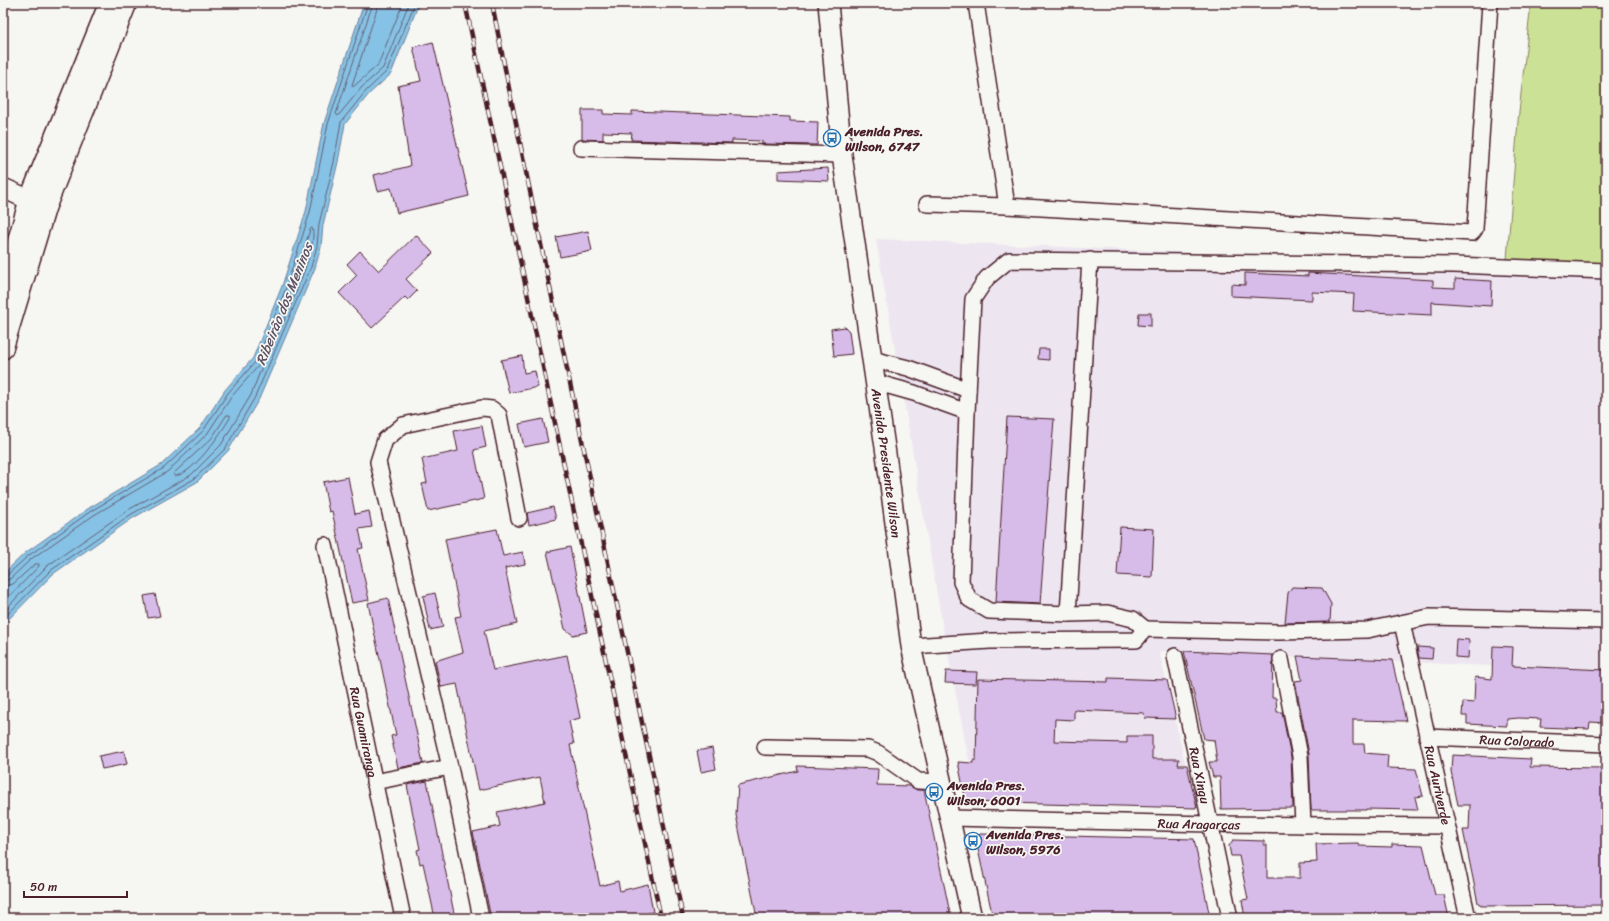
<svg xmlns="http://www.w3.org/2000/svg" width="1609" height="921" font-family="Sriracha,sans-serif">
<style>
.built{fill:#ede5f0}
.green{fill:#cbe196;stroke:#8a8060}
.water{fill:#86c2e5;stroke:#6e819b}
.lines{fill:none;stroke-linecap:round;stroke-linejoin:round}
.shore{stroke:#626075;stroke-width:1}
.building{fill:#d7bcea;stroke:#4a1f2b}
.minor-casing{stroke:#4a1f2b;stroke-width:18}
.major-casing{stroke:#4a1f2b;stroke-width:22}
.minor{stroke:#f6f6f2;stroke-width:15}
.major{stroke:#f6f6f2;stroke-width:19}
.rail-casing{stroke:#4a1f2b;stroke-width:4.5}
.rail{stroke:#f6f6f2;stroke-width:3;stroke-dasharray:9;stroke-linecap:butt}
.labels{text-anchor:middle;stroke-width:3.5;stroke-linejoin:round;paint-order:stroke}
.poi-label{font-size:13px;font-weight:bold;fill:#4a1f2b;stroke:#f6f6f2;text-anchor:start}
.street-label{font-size:13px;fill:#4a1f2b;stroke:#f6f6f2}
.water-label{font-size:14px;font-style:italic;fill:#5c5063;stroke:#f6f6f2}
</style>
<rect width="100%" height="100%" fill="#f6f6f2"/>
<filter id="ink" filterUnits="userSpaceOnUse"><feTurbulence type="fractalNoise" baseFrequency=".025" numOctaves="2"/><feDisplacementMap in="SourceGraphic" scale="8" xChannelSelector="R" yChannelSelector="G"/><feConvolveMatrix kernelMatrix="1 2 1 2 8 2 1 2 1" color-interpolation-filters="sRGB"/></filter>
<g filter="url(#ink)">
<path class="built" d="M876 239 1497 266 1507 259 1606 269V671L1159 651 1186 767 969 760 944 634Z"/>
<path class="green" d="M1531 3H1606V269L1507 259 1518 121Z"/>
<path class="water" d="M364 3H419L391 74 369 94 345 124 338 162 323 225 321 247 315 268 259 399 228 451 197 482 133 518 53 574 3 625V574L25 553 89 508 161 465 200 428 225 390 253 358 282 286 306 211 324 123Z"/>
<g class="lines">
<g class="shore">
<path d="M373 3 336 114 338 116 362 87 383 68 409 3"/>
<path d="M379 3 352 85 353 87 378 65 403 3"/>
<path d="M312 228C321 244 278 334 269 354L267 355 265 352 291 289 310 230Z"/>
<path d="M227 415H230V418C221 433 192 476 174 476V473L211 439Z"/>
<path d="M3 576 7 575 28 556 91 511 164 468 203 431 228 393 257 360 286 288 310 212 328 124 368 3"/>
<path d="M3 581 10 579 31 559 94 515 167 472 207 434 232 396 260 364H263L251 395 221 445 191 475 128 510 47 566 3 612"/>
<path d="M3 587 13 584 35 564H39V566L3 603"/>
<path d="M3 619 50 571 130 515 194 479 225 449 255 397 311 267 317 246 319 224 334 162 341 122 366 91 387 71 415 3"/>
</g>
</g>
<g class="building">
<path d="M433 42 469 196 397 213 391 188 378 191 374 175 410 166 398 86 421 81 413 47Z"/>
<path d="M582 110H603V114L632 115V111L790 117V121L818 122 817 145 762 144V141L732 140V143L631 140 632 133 603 132V140L582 139Z"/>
<path d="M828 168 829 181 778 179V171Z"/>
<path d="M588 231 592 251 560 257 556 237Z"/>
<path d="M416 235 433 253 406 279 417 291 408 300 405 297 372 328 339 293 357 275 347 264 360 251 379 271Z"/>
<path d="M1245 273 1308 276V273L1433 280V287L1455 288V279L1492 281 1491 306 1432 302V315L1353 311 1354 294 1312 292V300L1231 296V284L1245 285Z"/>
<path d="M1139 313H1151V326L1138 325Z"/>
<path d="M845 327 849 331 852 354 834 356 831 329Z"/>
<path d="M1039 349H1049V360L1038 359Z"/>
<path d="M522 356 524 373 535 371 538 387 509 393 501 360Z"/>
<path d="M1007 417 1054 419 1040 604 996 602Z"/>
<path d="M543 419 548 442 524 447 519 424Z"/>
<path d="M482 426 486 447 474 450 484 499 428 511 422 484 427 483 422 459 458 451 454 431Z"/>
<path d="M348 477 355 514 369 511 372 527 359 529 363 548 358 549 369 600 352 603 332 511 329 512 323 482Z"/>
<path d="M553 507 556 519 529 525 527 513Z"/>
<path d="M1120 527 1154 529 1152 577 1117 575Z"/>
<path d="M497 529 503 556 523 552 525 564 505 568 517 624 484 631 493 670 567 655 580 718 569 721 574 744 570 745 600 886 618 881 620 891 648 884 653 912 627 918H491L473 832 500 826 497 812 545 802 540 777 479 790 457 684 441 687 435 661 463 652 455 617 461 616 445 539Z"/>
<path d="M570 547 587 632 573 635 565 629 547 552Z"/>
<path d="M1292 587 1322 588 1331 604 1330 622 1285 623 1288 593Z"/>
<path d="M435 593 443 627 430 630 423 596Z"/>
<path d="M155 594 160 616 148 618 144 596Z"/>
<path d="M388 598 423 763 398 768 391 736 396 735 368 603Z"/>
<path d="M1456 639 1469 640 1468 658 1455 657Z"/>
<path d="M1493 646 1513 647 1512 666 1606 670V723L1590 722 1589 729 1540 727 1541 719 1519 718 1507 719V726L1467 724V716H1462L1463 702 1474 703 1475 677 1492 679Z"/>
<path d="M1417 647 1433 648 1432 659 1419 658Z"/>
<path d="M1184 651 1273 655 1272 698H1276L1277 712H1282L1291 757 1293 808 1221 809 1220 777H1213L1209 762H1217L1214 740 1204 739Z"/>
<path d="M1297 656 1392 660 1406 721 1353 720V744H1364L1365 753 1388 755 1387 768 1416 769 1423 796 1415 797 1418 810 1366 809V810H1311L1309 754 1295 681 1302 680Z"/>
<path d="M946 671 977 672 976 684 945 683Z"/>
<path d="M1108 678 1167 680 1176 719 1145 718 1144 713 1074 710V720L1055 719 1054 741 1127 743V736H1152V759H1179L1178 765H1187L1197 808 966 802 958 762 973 763V760H976L978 679 1108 682Z"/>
<path d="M712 748 716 769 701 772 697 751Z"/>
<path d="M124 751 127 764 102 769 99 756Z"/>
<path d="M1452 755 1531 759 1530 767 1604 768 1606 769V905L1483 906 1478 903 1463 830H1469L1470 805H1458L1451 772Z"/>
<path d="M797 766 878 769 877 785 910 786 917 790H924L951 918H757L736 815 738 785 798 771Z"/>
<path d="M427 781 437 829 455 918H435L423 863 420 864 417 850 420 849 407 785Z"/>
<path d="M980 834 1194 839 1210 918H993L976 840Z"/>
<path d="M1233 840 1264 841V845H1267V878H1300V863L1317 862 1316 844 1358 843 1359 846 1392 847V844L1423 845 1435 895H1444L1449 918H1245L1242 900 1248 899 1239 856H1231L1229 846Z"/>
</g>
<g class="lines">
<defs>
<g id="minor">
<path d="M976 3 1007 206"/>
<path d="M581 148 842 155"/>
<path d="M927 204 1007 206 1472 233 1475 229 1490 3"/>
<path d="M872 359 908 368 968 390"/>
<path d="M875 382 914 393 967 412"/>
<path id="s1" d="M325 545 403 918"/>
<path d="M1068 614 1090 260"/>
<path id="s2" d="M1402 623 1468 918"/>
<path d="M1145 629 1133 619 1107 613 1068 614 989 611 969 599 961 582 967 412 973 299 987 278 1009 260 1454 265 1606 271"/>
<path d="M911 646 990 641 1136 640 1145 629 1279 632 1367 630 1429 617 1606 621"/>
<path id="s3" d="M1175 656 1230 918"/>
<path d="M1281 659 1300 756 1303 825"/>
<path id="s4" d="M1427 737 1606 744"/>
<path d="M765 747 868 749 878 753 918 781 943 782"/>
<path d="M450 767 481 918"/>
<path d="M374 782 450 767 378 462 385 440 403 425 482 408 492 409 499 415 519 518"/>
<path id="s5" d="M951 818 1211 824 1447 826"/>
</g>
<g id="major">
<path id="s6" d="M828 3 842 155 886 454 911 646 972 918"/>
<path d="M3 188 41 205"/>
<path d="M3 292 29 200 109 3"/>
<path d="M3 349 46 207 127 3"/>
</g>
</defs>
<use href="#minor" class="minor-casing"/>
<use href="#major" class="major-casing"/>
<use href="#minor" class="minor"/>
<use href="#major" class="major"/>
<defs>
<g id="rail">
<path d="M465 3 661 918"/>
<path d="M492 3C552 309 620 613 683 918"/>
</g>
</defs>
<use href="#rail" class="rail-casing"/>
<use href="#rail" class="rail"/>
</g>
</g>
<defs>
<symbol id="bus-ring" viewBox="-11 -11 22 22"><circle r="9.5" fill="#f6f6f2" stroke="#1f6fb2" stroke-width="1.5"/><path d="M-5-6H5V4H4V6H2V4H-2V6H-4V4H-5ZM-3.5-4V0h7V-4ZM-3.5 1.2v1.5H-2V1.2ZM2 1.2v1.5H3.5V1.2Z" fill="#1f6fb2"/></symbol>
</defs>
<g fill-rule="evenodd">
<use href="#bus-ring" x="822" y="128" width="20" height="20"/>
<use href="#bus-ring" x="924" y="782" width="20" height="20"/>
<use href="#bus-ring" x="963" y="831" width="20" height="20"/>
</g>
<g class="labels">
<g class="poi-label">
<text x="845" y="136">Avenida Pres.<tspan x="845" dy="15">Wilson, 6747</tspan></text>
<text x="947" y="790">Avenida Pres.<tspan x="947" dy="15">Wilson, 6001</tspan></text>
<text x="986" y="839">Avenida Pres.<tspan x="986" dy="15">Wilson, 5976</tspan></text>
</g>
<g class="street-label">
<text dy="5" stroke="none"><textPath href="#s6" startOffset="464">Avenida Presidente Wilson</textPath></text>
<text dy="5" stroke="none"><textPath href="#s1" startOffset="191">Rua Guamiranga</textPath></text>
<text dy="5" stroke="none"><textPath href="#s4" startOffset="90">Rua Colorado</textPath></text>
<text dy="5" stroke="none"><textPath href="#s3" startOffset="122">Rua Xingu</textPath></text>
<text dy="5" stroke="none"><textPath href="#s2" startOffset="166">Rua Auriverde</textPath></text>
<text dy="5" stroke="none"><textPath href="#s5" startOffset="248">Rua Aragarças</textPath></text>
</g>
<g class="water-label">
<text transform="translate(284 304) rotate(-68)" y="5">Ribeirão dos Meninos</text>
</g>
</g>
<rect width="1609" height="921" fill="none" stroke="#f6f6f2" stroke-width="16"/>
<rect x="8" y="8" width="1593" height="905" fill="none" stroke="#4a1f2b" stroke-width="1.5" filter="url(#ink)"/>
<path d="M24 891v6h103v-6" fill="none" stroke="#4a1f2b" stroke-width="2"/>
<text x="30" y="891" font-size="12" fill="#4a1f2b" stroke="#f6f6f2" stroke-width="3" paint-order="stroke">50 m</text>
</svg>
